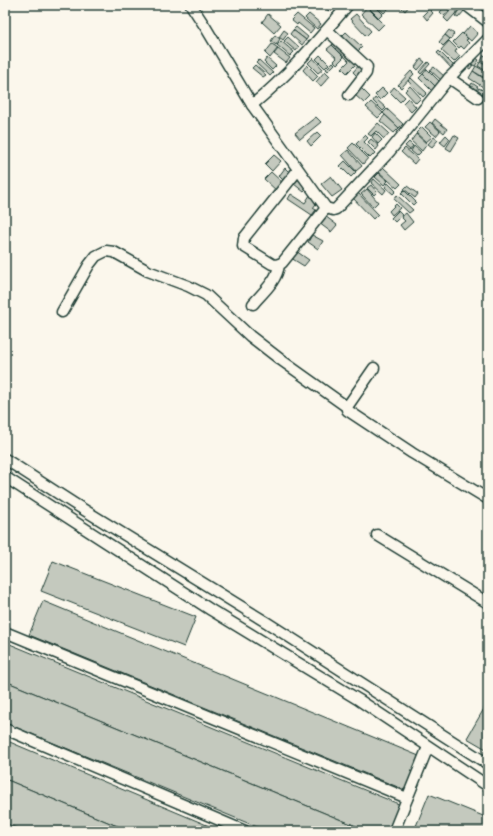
<svg xmlns="http://www.w3.org/2000/svg" width="493" height="836" font-family="'Architects Daughter',sans-serif">
<style>
.building{fill:#c4c9be;stroke:#1f3d34}
.lines{fill:none;stroke-linecap:round;stroke-linejoin:round}
.minor-casing{stroke:#1f3d34;stroke-width:13}
.minor{stroke:#fbf7ec;stroke-width:10}
</style>
<rect width="100%" height="100%" fill="#fbf7ec"/>
<filter id="ink" filterUnits="userSpaceOnUse"><feTurbulence type="fractalNoise" baseFrequency=".025" numOctaves="2"/><feDisplacementMap in="SourceGraphic" scale="8" xChannelSelector="R" yChannelSelector="G"/><feConvolveMatrix kernelMatrix="1 2 1 2 8 2 1 2 1" color-interpolation-filters="sRGB"/></filter>
<g filter="url(#ink)">
<g class="building">
<path d="M321 5H332L333 6 329 11Z"/>
<path d="M368 5H374L383 14 379 18 367 6Z"/>
<path d="M375 5H386L389 8 384 13Z"/>
<path d="M399 5H410L405 11Z"/>
<path d="M447 5 451 7 444 16 440 12Z"/>
<path d="M455 5H459L461 7 448 22 444 18Z"/>
<path d="M367 7 384 24 378 30 361 14Z"/>
<path d="M461 7 465 10 458 18 455 16Z"/>
<path d="M429 9 433 13 427 20 423 15Z"/>
<path d="M268 14 281 25 274 33 262 22Z"/>
<path d="M297 14 314 28 310 33 298 23 297 25 291 20Z"/>
<path d="M309 14 321 24 317 29 305 18Z"/>
<path d="M356 14 371 31 366 36 350 19Z"/>
<path d="M470 26 478 33 471 41 463 34Z"/>
<path d="M296 27 308 37 306 40 293 30Z"/>
<path d="M284 30 288 33 283 40 279 37Z"/>
<path d="M293 30 306 40 302 45 290 34Z"/>
<path d="M449 30 454 34 450 39 445 35Z"/>
<path d="M346 32 362 47 357 52 342 36Z"/>
<path d="M462 33 468 39 466 40 469 43 464 49 461 46 459 48 453 42Z"/>
<path d="M275 35 280 39 276 45 271 41Z"/>
<path d="M445 35 450 39 443 46 439 42Z"/>
<path d="M288 37 299 47 296 51 284 41Z"/>
<path d="M337 39 359 61 347 73 342 68 349 61 332 45Z"/>
<path d="M281 41 294 52 290 56 277 45Z"/>
<path d="M449 41 457 49 455 52 460 56 454 62 441 50Z"/>
<path d="M272 44 278 48 270 58 265 53Z"/>
<path d="M332 45 344 57 337 64 334 61 337 58 327 49Z"/>
<path d="M278 49 290 58 286 63 274 54Z"/>
<path d="M439 51 456 68 453 70 437 53Z"/>
<path d="M320 55 329 64 325 68 316 59Z"/>
<path d="M484 55 488 58V66L481 61Z"/>
<path d="M267 58 276 66 272 70 264 62Z"/>
<path d="M313 58 323 69 318 73 308 63Z"/>
<path d="M476 58 479 60 475 66 471 64Z"/>
<path d="M421 59 425 62 418 70 415 67Z"/>
<path d="M259 60 273 73 270 76 256 63Z"/>
<path d="M333 62 335 64 328 71 326 69Z"/>
<path d="M428 62 430 64 421 74 419 72Z"/>
<path d="M480 62 488 67V72L478 66Z"/>
<path d="M469 63 473 65 470 69 467 67Z"/>
<path d="M360 64 365 68 357 76 353 72Z"/>
<path d="M255 65 266 75 263 77 252 68Z"/>
<path d="M307 65 318 76 313 81 303 70Z"/>
<path d="M476 66 486 72 483 77 473 71Z"/>
<path d="M434 67 445 77 442 81 430 70Z"/>
<path d="M427 69 441 83 437 88 423 74Z"/>
<path d="M325 71 330 76 321 86 316 82Z"/>
<path d="M411 71 414 74 401 88 398 85Z"/>
<path d="M473 71 483 78 486 73 488 75V79L483 87 469 78Z"/>
<path d="M423 74 437 88 433 92 419 78Z"/>
<path d="M411 78 427 93 423 97 408 81Z"/>
<path d="M472 83 478 87 475 92 469 88Z"/>
<path d="M410 86 421 98 416 103 405 91Z"/>
<path d="M394 87 405 97 400 102 390 92Z"/>
<path d="M361 88 370 97 364 103 355 95Z"/>
<path d="M382 88 387 93 380 100 375 95Z"/>
<path d="M479 88 484 91 480 97 475 94Z"/>
<path d="M375 98 386 108 383 111 373 101Z"/>
<path d="M408 98 416 107 411 112 403 103Z"/>
<path d="M371 102 383 113 378 118 366 107Z"/>
<path d="M387 109 403 124 399 128 383 113Z"/>
<path d="M385 115 399 128 394 133 380 121Z"/>
<path d="M316 117 321 122 300 139 295 133Z"/>
<path d="M435 119 447 129 444 133 432 123Z"/>
<path d="M430 122 440 131 436 136 425 127Z"/>
<path d="M378 123 389 133 384 139 376 131 371 136 368 134Z"/>
<path d="M422 127 432 137 426 142 416 133Z"/>
<path d="M317 132 321 136 311 146 307 141Z"/>
<path d="M375 133 382 140 378 144 372 137Z"/>
<path d="M416 134 427 144 422 151 411 141Z"/>
<path d="M365 135 368 138 364 142 375 153 370 158 356 144Z"/>
<path d="M446 135 450 139 445 146 440 142Z"/>
<path d="M454 135 459 138 451 151 446 148Z"/>
<path d="M434 137 438 140 432 147 428 144Z"/>
<path d="M371 139 379 146 376 150 368 142Z"/>
<path d="M409 142 413 146 410 150 405 146Z"/>
<path d="M353 143 368 158 363 164 348 148Z"/>
<path d="M414 146 421 152 417 156 411 151Z"/>
<path d="M405 148 418 159 414 164 401 152Z"/>
<path d="M348 150 362 166 356 171 342 155Z"/>
<path d="M274 155 281 161 272 171 265 164Z"/>
<path d="M345 161 356 172 351 177 340 166Z"/>
<path d="M383 167 401 184 397 188 379 172Z"/>
<path d="M285 168 291 174 284 181 279 176Z"/>
<path d="M271 172 285 185 278 192 264 179Z"/>
<path d="M379 173 388 181 384 185 375 177Z"/>
<path d="M331 176 342 190 332 197 321 184Z"/>
<path d="M298 179 308 188 304 192 294 184Z"/>
<path d="M374 179 386 190 383 194 371 183Z"/>
<path d="M388 183 396 191 393 194 385 187Z"/>
<path d="M371 185 377 192 374 195 367 188Z"/>
<path d="M407 186 418 194 415 198 404 189Z"/>
<path d="M367 189 378 202 373 207 361 194Z"/>
<path d="M404 190 416 202 413 205 401 193Z"/>
<path d="M358 193 378 214 373 219 352 197Z"/>
<path d="M291 194 305 203 310 195 318 201 313 208 316 210 312 215 288 199Z"/>
<path d="M397 195 413 210 409 213 394 199Z"/>
<path d="M396 204 400 208 392 215 389 211Z"/>
<path d="M398 211 402 215 395 222 391 218Z"/>
<path d="M406 213 413 222 404 230 400 225 405 221 401 217Z"/>
<path d="M325 216 337 225 331 232 319 223Z"/>
<path d="M312 235 323 241 318 249 308 242Z"/>
<path d="M296 251 309 260 304 266 291 258Z"/>
<path d="M53 561 196 617 184 647 41 591Z"/>
<path d="M43 601 419 756 405 790 29 635Z"/>
<path d="M5 642 401 805 391 831H368L5 681Z"/>
<path d="M5 681 368 831H267L5 723Z"/>
<path d="M485 707 488 708V745L486 749 467 738Z"/>
<path d="M5 740 221 831H129L5 779Z"/>
<path d="M5 779 129 831H23L5 823Z"/>
<path d="M429 794 488 818V831H414Z"/>
</g>
<g class="lines">
<defs>
<g id="minor">
<path d="M191 5 206 28 252 105C288 76 318 40 348 5"/>
<path d="M466 5 488 22"/>
<path d="M327 30 367 67 366 73 349 95"/>
<path d="M449 78 478 98"/>
<path d="M252 105 326 208 333 210 336 209 390 151 449 78 488 39"/>
<path d="M298 170 244 238 243 246 272 264 276 265 282 263 326 208"/>
<path d="M253 304C263 292 277 281 279 265"/>
<path d="M62 312 89 265 96 256 106 251 114 252 148 271 188 286 206 295 250 336 281 360 347 407"/>
<path d="M374 368 347 407V410L412 453 488 499"/>
<path d="M5 459 73 503 266 622 488 764"/>
<path d="M5 477 211 610 359 700 488 786"/>
<path d="M377 535 488 603"/>
<path d="M5 632 407 798"/>
<path d="M5 729 245 831"/>
<path d="M394 831 428 747"/>
</g>
</defs>
<use href="#minor" class="minor-casing"/>
<use href="#minor" class="minor"/>
</g>
</g>
<rect width="493" height="836" fill="none" stroke="#fbf7ec" stroke-width="20"/>
<rect x="10" y="10" width="473" height="816" fill="none" stroke="#1f3d34" stroke-width="1.5" filter="url(#ink)"/>
</svg>
